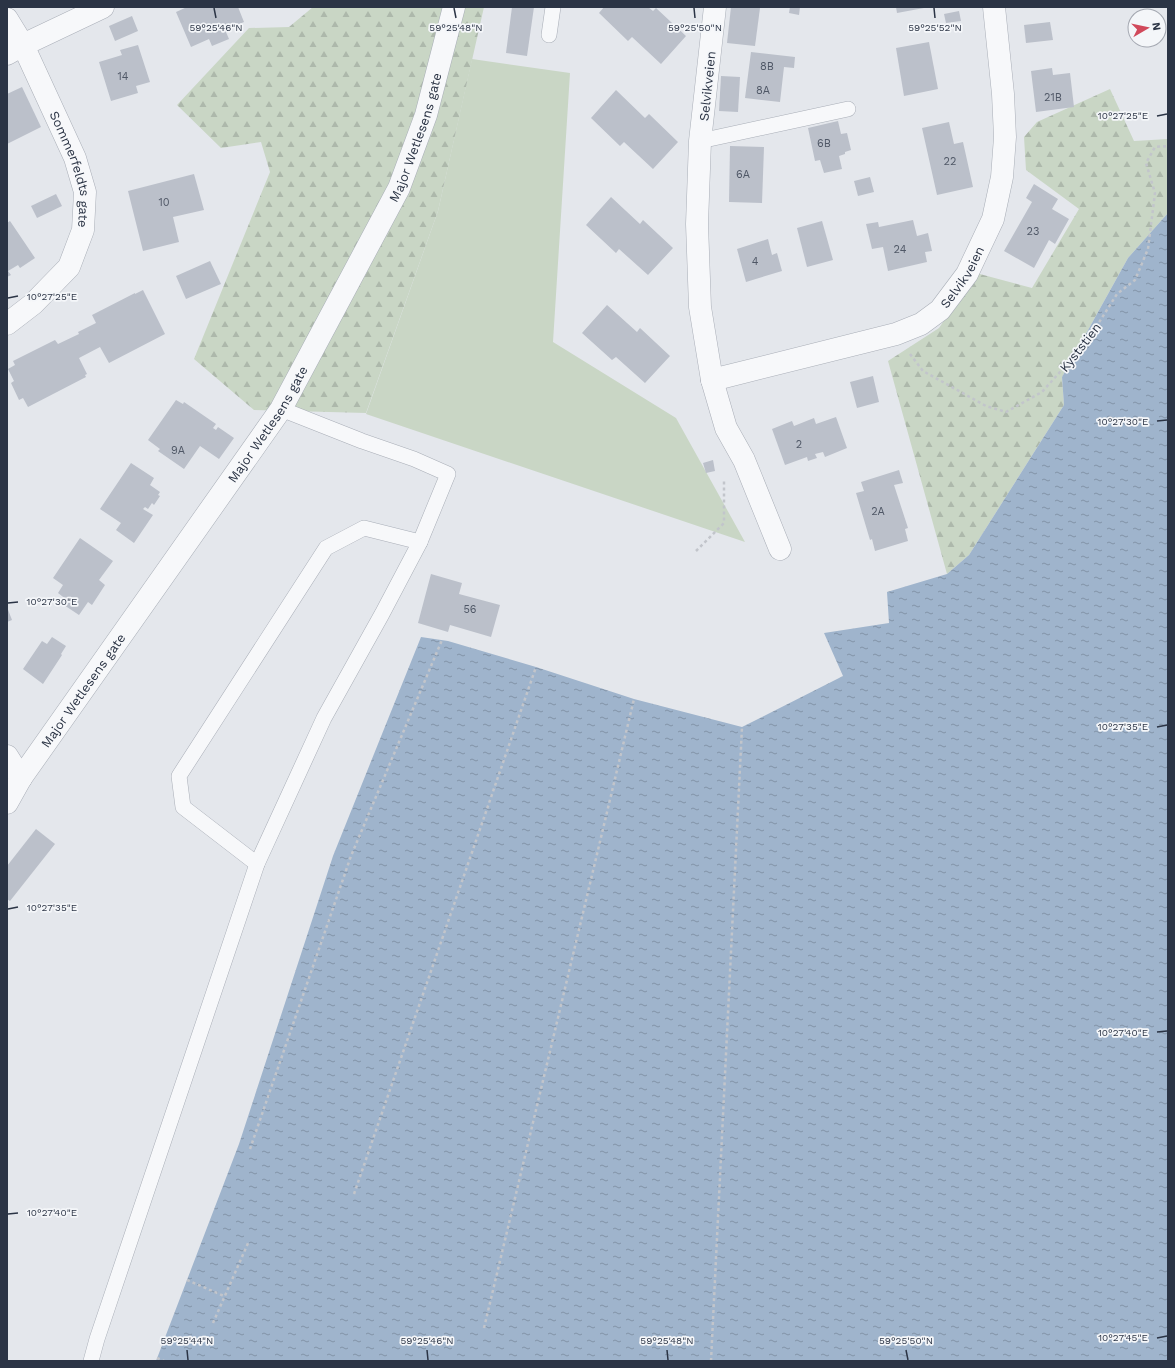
<svg xmlns="http://www.w3.org/2000/svg" width="1175" height="1368" font-family="'Work Sans',sans-serif">
<style>
.grass{fill:#c9d6c5}
.forest{fill:url(#forest-firs)}
.water{fill:url(#water-ripples)}
.building{fill:#bbc0ca}
.lines{fill:none;stroke-linecap:round;stroke-linejoin:round}
.lane-casing{stroke:#a9aeb7;stroke-width:16}
.street-casing{stroke:#a9aeb7;stroke-width:23}
.path{stroke:#c2c5cb;stroke-width:2.5;stroke-dasharray:3 3;stroke-linecap:butt}
.lane{stroke:#f7f8fa;stroke-width:15}
.street{stroke:#f7f8fa;stroke-width:22}
.ticks{fill:none;stroke:#2b3445;stroke-width:1.5}
.labels{text-anchor:middle;stroke-width:3.5;stroke-linejoin:round;paint-order:stroke}
.number-label{font-size:11px;fill:#4f5766}
.street-label{font-size:13px;fill:#2b3445;stroke:#f4f6f9}
.ticks-label{font-size:10px;text-anchor:middle;fill:#2b3445;stroke:#f4f6f9;stroke-width:3.5;stroke-linejoin:round;paint-order:stroke}
</style>
<defs>
<pattern id="forest-firs" width="22" height="20" patternUnits="userSpaceOnUse"><rect width="22" height="20" fill="#c9d6c5"/><path d="M5 1l3.5 6h-7zM16 11l3.5 6h-7z" fill="#adb8ab"/></pattern>
<pattern id="water-ripples" width="26" height="14" patternUnits="userSpaceOnUse"><rect width="26" height="14" fill="#9fb4cc"/><path d="M2 4q2-2 4 0t4 0M15 11q2-2 4 0t4 0" fill="none" stroke="#8293a7"/></pattern>
</defs>
<rect width="100%" height="100%" fill="#e4e7ec"/>
<path class="grass" d="M472 59 570 73 553 342 676 418 745 542 366 414 438 211Z"/>
<g class="forest">
<path d="M313 7H484L438 211 366 413 254 410 194 359 270 172 261 142 221 148 177 105 249 28 289 27Z"/>
<path d="M1110 89 1134 141 1168 139V213L1128 258 1062 377 1064 405 969 555 947 574 888 361 939 328 976 273 1032 288 1079 209 1026 170 1024 137 1037 122Z"/>
</g>
<path class="water" d="M1168 213V1361H156L239 1144 333 856 421 637 448 641 536 667 634 699 742 727 843 676 824 633 889 623 887 592 947 574 969 555 1064 405 1062 377 1128 258Z"/>
<g class="building">
<path d="M187 7H238L244 22 237 25 238 27 226 32 229 39 212 46 209 39 191 47 176 12Z"/>
<path d="M512 7H534L527 56 506 53Z"/>
<path d="M604 7H648L653 11 656 8 686 36 661 64 632 37 628 41 599 13Z"/>
<path d="M731 7 760 8 755 46 727 43Z"/>
<path d="M790 7H800L799 15 789 13Z"/>
<path d="M896 7H924V8L897 13Z"/>
<path d="M959 11 961 21 946 23 944 14Z"/>
<path d="M132 16 138 31 115 41 109 26Z"/>
<path d="M1050 22 1053 40 1026 43 1024 25Z"/>
<path d="M929 42 938 89 904 96 896 48Z"/>
<path d="M138 45 150 82 136 86 138 93 111 101 99 62 122 55 120 50Z"/>
<path d="M751 52 795 57 794 68 784 67 780 102 745 98Z"/>
<path d="M1052 68 1053 75 1070 73 1074 107 1036 112 1031 71Z"/>
<path d="M721 76 740 77 738 112 719 111Z"/>
<path d="M22 87 41 127 7 144V94Z"/>
<path d="M616 90 645 118 649 114 678 142 653 169 624 142 620 146 591 118Z"/>
<path d="M838 121 841 134 847 133 851 150 845 152V154L839 156 842 169 824 173 820 160 815 161 808 128Z"/>
<path d="M949 122 954 144 963 142 973 187 937 195 922 128Z"/>
<path d="M730 146 764 147 762 203 729 202Z"/>
<path d="M194 174 204 210 173 217 179 242 143 251 128 191Z"/>
<path d="M870 177 874 192 858 196 854 181Z"/>
<path d="M1034 184 1058 199 1052 209 1069 219 1055 244 1049 240 1034 268 1004 251 1032 202 1026 198Z"/>
<path d="M56 194 62 206 37 218 31 206Z"/>
<path d="M611 197 640 224 643 220 673 248 648 275 619 249 616 253 586 225Z"/>
<path d="M913 220 917 236 928 233 932 251 925 252 927 262 888 271 883 247 872 249 866 224 878 222 879 227Z"/>
<path d="M10 221 35 258 20 268 18 265 8 271 11 275 7 277V223Z"/>
<path d="M822 221 833 260 807 267 797 228Z"/>
<path d="M768 239 772 255 777 253 782 271 746 282 737 249Z"/>
<path d="M210 261 221 284 186 299 176 276Z"/>
<path d="M143 290 165 334 109 363 100 347 79 358 87 374 85 375 86 377 28 407 23 398 19 400 11 383 14 381 8 369 15 365 13 361 55 340 58 344 79 334 78 332 96 323 92 315 135 293V294Z"/>
<path d="M607 305 637 332 640 328 670 356 645 383 616 357 612 360 582 333Z"/>
<path d="M873 376 879 402 857 408 850 382Z"/>
<path d="M176 400 183 404 184 402 216 424 213 428 216 430 218 427 234 438 219 459 200 446 184 469 158 451 160 449 148 440Z"/>
<path d="M836 417 847 448 825 457 823 452 815 454 817 458 808 461 807 457 785 465 772 429 792 421 794 426 814 418 816 424Z"/>
<path d="M713 460 715 471 706 473 703 463Z"/>
<path d="M131 463 154 478 150 485 160 492 158 495 160 496 154 505 152 503 148 509 145 507 143 509 153 515 134 543 116 530 121 523 100 509Z"/>
<path d="M899 470 903 483 894 485 908 528 905 529 908 541 875 551 872 539 870 540 856 493 864 491 861 482Z"/>
<path d="M80 538 113 561 99 580 105 585 92 605 88 602 79 615 64 605 67 600 58 593 63 585 53 578Z"/>
<path d="M431 574 462 583 459 594 500 605 491 637 450 625 448 632 418 623Z"/>
<path d="M7 607 12 620 7 622Z"/>
<path d="M52 637 66 646 61 654 62 655 43 684 23 669 42 641 47 644Z"/>
<path d="M36 829 55 844 10 901 7 899V866Z"/>
</g>
<g class="lines">
<defs>
<g id="lane">
<path d="M549 35 553 7"/>
<path d="M700 141 848 109"/>
<path d="M257 864 183 807 179 776 326 548 364 528 420 542"/>
<path d="M91 1361 97 1339 257 864 324 718 382 614 420 542 448 474 414 459 362 441 281 409"/>
</g>
<g id="street">
<path d="M715 7 700 141 697 224 700 307 712 380 726 428 744 460 780 549"/>
<path id="s1" d="M7 19 23 45 75 158 85 192 83 230 69 267 33 304 7 324"/>
<path d="M7 54 23 45 103 7"/>
<path id="s2" d="M712 380 896 334 921 324 940 310 967 274 993 219 1002 177 1005 137 1003 94 994 7"/>
<path d="M7 756 21 778"/>
<path id="s3" d="M7 803 21 778 281 409 399 188 426 115 454 7"/>
</g>
</defs>
<use href="#lane" class="lane-casing"/>
<use href="#street" class="street-casing"/>
<g class="path">
<path d="M910 354 923 371 986 406 1006 412 1042 392 1086 343 1117 294 1135 280 1148 249 1155 193 1146 163 1155 147 1168 146"/>
<path d="M696 551 724 523V479"/>
<path d="M250 1149 351 856 442 640"/>
<path d="M354 1194 536 667"/>
<path d="M187 1280 224 1296"/>
<path d="M213 1323 249 1241"/>
<path d="M484 1328 634 699"/>
<path d="M157 1358 164 1361"/>
<path d="M711 1361 742 727"/>
</g>
<use href="#lane" class="lane"/>
<use href="#street" class="street"/>
</g>
<path class="ticks" d="M214 8 216 18M454 8 456 18M694 8 695 18M934 8 935 18M1157 116 1167 114M8 298 18 296M1157 421 1167 420M8 603 18 602M1157 727 1167 725M8 909 18 907M1157 1032 1167 1031M8 1214 18 1213M1157 1338 1167 1336M187 1350 188 1360M427 1350 428 1360M667 1350 668 1360M906 1350 908 1360"/>
<g class="labels">
<g class="number-label">
<text x="767" y="70">8B</text>
<text x="123" y="80">14</text>
<text x="763" y="94">8A</text>
<text x="1053" y="101">21B</text>
<text x="824" y="147">6B</text>
<text x="950" y="165">22</text>
<text x="743" y="178">6A</text>
<text x="164" y="206">10</text>
<text x="1033" y="235">23</text>
<text x="900" y="253">24</text>
<text x="755" y="265">4</text>
<text x="799" y="448">2</text>
<text x="178" y="454">9A</text>
<text x="878" y="515">2A</text>
<text x="470" y="613">56</text>
</g>
<g class="street-label">
<text transform="translate(707 86) rotate(-84)" y="5">Selvikveien</text>
<text dy="5" stroke="none"><textPath href="#s3" startOffset="784">Major Wetlesens gate</textPath></text>
<text dy="5" stroke="none"><textPath href="#s1" startOffset="165">Sommerfeldts gate</textPath></text>
<text dy="5" stroke="none"><textPath href="#s2" startOffset="280">Selvikveien</textPath></text>
<text transform="translate(1080 347) rotate(-52)" y="5">Kyststien</text>
<text dy="5" stroke="none"><textPath href="#s3" startOffset="460">Major Wetlesens gate</textPath></text>
<text dy="5" stroke="none"><textPath href="#s3" startOffset="136">Major Wetlesens gate</textPath></text>
</g>
</g>
<g class="ticks-label">
<text x="216" y="31">59°25'46"N</text>
<text x="456" y="31">59°25'48"N</text>
<text x="695" y="31">59°25'50"N</text>
<text x="935" y="31">59°25'52"N</text>
<text x="1123" y="119">10°27'25"E</text>
<text x="52" y="300">10°27'25"E</text>
<text x="1123" y="425">10°27'30"E</text>
<text x="52" y="605">10°27'30"E</text>
<text x="1123" y="730">10°27'35"E</text>
<text x="52" y="911">10°27'35"E</text>
<text x="1123" y="1036">10°27'40"E</text>
<text x="52" y="1216">10°27'40"E</text>
<text x="1123" y="1341">10°27'45"E</text>
<text x="187" y="1344">59°25'44"N</text>
<text x="427" y="1344">59°25'46"N</text>
<text x="667" y="1344">59°25'48"N</text>
<text x="906" y="1344">59°25'50"N</text>
</g>
<rect width="1175" height="1368" fill="none" stroke="#2b3445" stroke-width="16"/>
<g transform="translate(1147 28) rotate(81)"><circle r="19" fill="#f4f6f9" stroke="#a4a8b1"/>
<path d="M0-3L7 15L0 10L-7 15Z" fill="#d1495b"/>
<text y="-6" font-size="11" font-weight="bold" text-anchor="middle" fill="#2b3445">N</text>
</g>
</svg>
